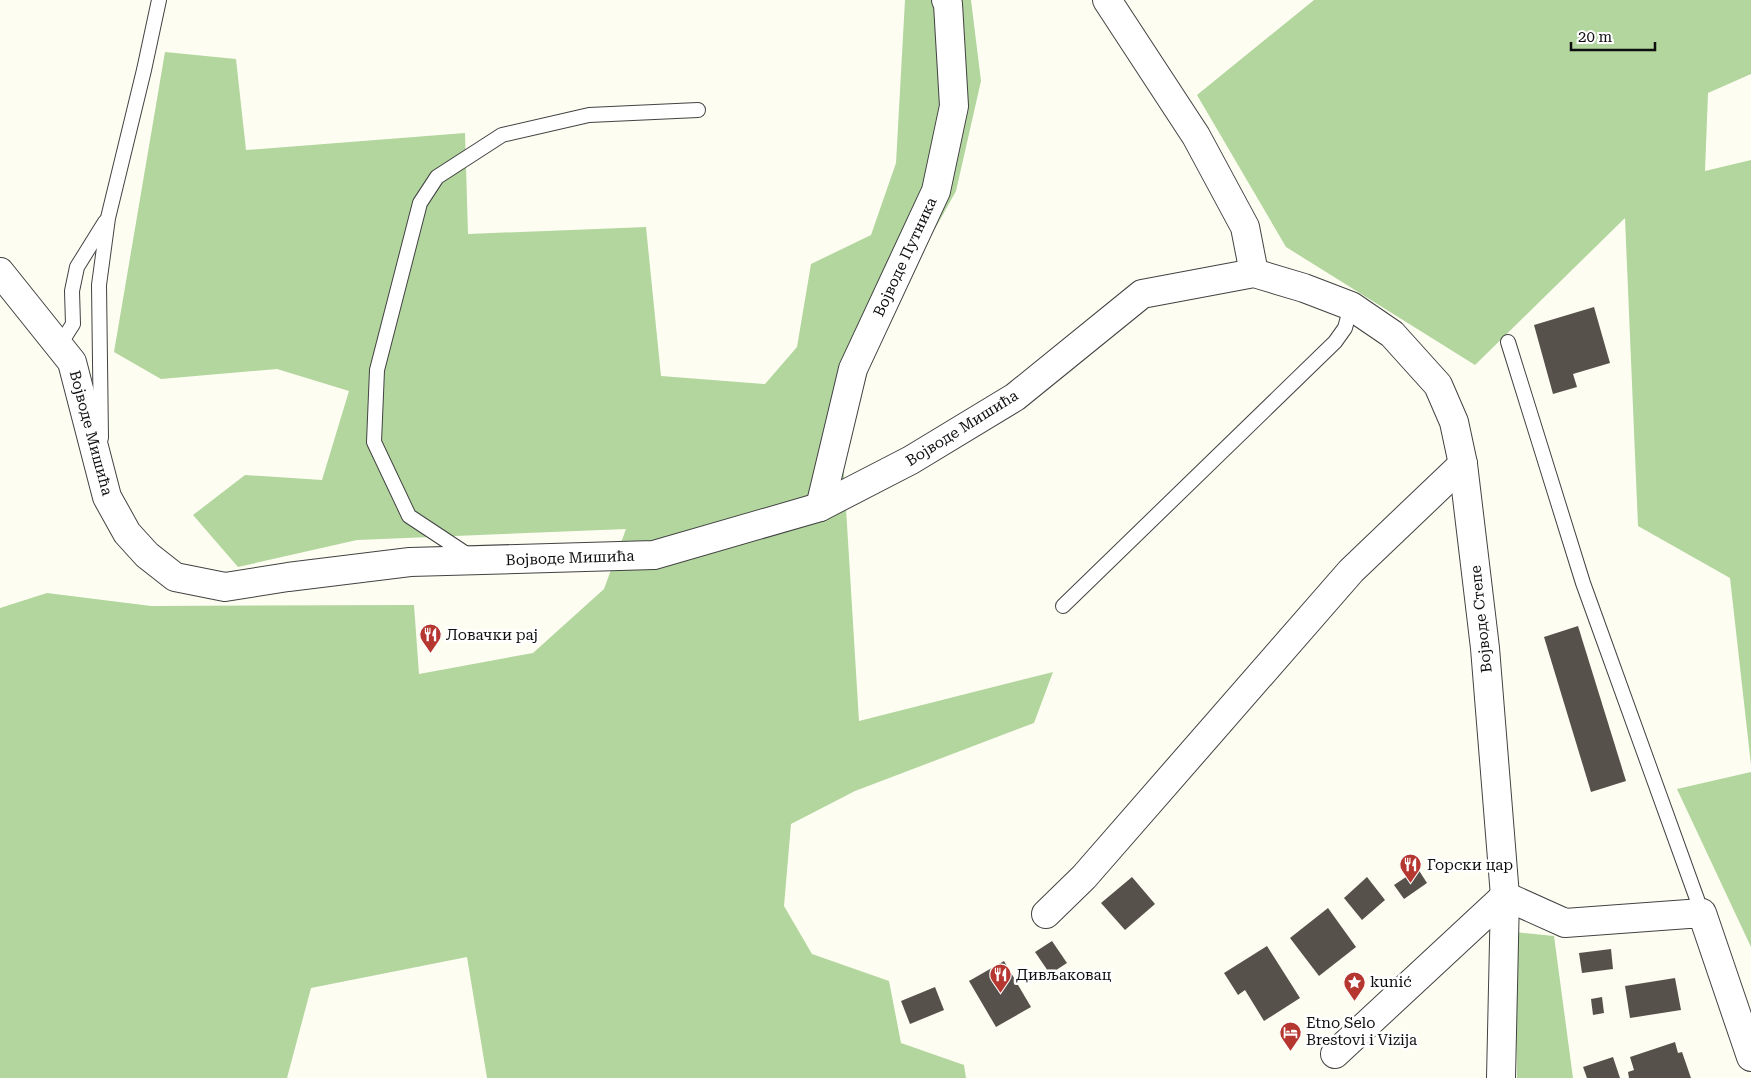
<svg xmlns="http://www.w3.org/2000/svg" width="1751" height="1078" font-family="'Roboto Serif',serif">
<style>
.forest{fill:#b2d69e}
.building{fill:#57514c}
.lines{fill:none;stroke-linecap:round;stroke-linejoin:round}
.service-casing{stroke:#424242;stroke-width:16}
.minor-casing{stroke:#424242;stroke-width:30}
.service{stroke:#fff;stroke-width:14}
.minor{stroke:#fff;stroke-width:28}
.labels{text-anchor:middle;stroke-width:5;stroke-linejoin:round;paint-order:stroke}
.street-label{font-size:15px;fill:#0f0f0f;stroke:#fff}
.poi-label{font-size:15px;fill:#0f0f0f;stroke:#fff;text-anchor:start}
</style>
<rect width="100%" height="100%" fill="#fefdf2"/>
<g class="forest">
<path d="M905 0H971L981 81 956 191 881 326 843 459 859 721 1053 672 1034 723 855 791 791 824 784 906 812 954 889 981 901 1043 964 1065 966 1078H487L467 957 311 988 287 1078H0V608L47 593 151 606 414 605 419 674 533 653 604 589 626 529 357 540 238 567 193 515 245 475 322 480 349 391 277 369 161 379 114 352 165 52 236 59 246 150 465 133 468 234 646 227 661 376 765 384 797 347 811 264 871 235 896 163Z"/>
<path d="M1314 0H1751V74L1708 93 1705 171 1751 160V765L1730 578 1638 526 1625 218 1475 365 1286 247 1197 95Z"/>
<path d="M1751 772V947L1677 789Z"/>
<path d="M1515 932 1554 936 1573 1078H1517Z"/>
</g>
<g class="building">
<path d="M1594 307 1610 363 1573 374 1577 387 1553 394 1534 325Z"/>
<path d="M1578 626 1626 781 1591 792 1544 637Z"/>
<path d="M1418 869 1427 883 1404 899 1394 885Z"/>
<path d="M1132 877 1155 904 1125 930 1101 903Z"/>
<path d="M1367 877 1385 900 1362 920 1344 898Z"/>
<path d="M1328 908 1356 947 1319 976 1290 938Z"/>
<path d="M1052 941 1067 963 1050 974 1035 952Z"/>
<path d="M1267 946 1300 998 1264 1021 1245 990 1238 995 1224 973Z"/>
<path d="M1611 949 1613 969 1582 973 1579 953Z"/>
<path d="M1004 961 1031 1007 996 1027 969 981Z"/>
<path d="M1675 978 1681 1010 1630 1018 1625 986Z"/>
<path d="M935 987 944 1010 910 1024 901 1001Z"/>
<path d="M1602 997 1604 1013 1593 1015 1591 999Z"/>
<path d="M1675 1042 1678 1053 1682 1052 1691 1078H1629L1628 1072 1634 1070 1630 1057Z"/>
<path d="M1613 1057 1620 1078H1587L1583 1067Z"/>
</g>
<g class="lines">
<defs>
<g id="service">
<path d="M1508 342 1583 583 1702 913"/>
<path d="M59 346 73 324 72 291 77 267 105 222"/>
<path d="M101 438 99 285 108 218 144 70 159 0"/>
<path d="M471 557 409 516 374 442 377 370 420 203 437 177 502 135 589 115 698 110"/>
<path d="M1063 606 1335 342 1345 328 1351 306"/>
</g>
<g id="minor">
<path d="M1107 0 1196 136 1245 227 1254 273"/>
<path d="M0 272 72 362 107 497 127 533 147 555 175 577 225 587 288 577 410 562 654 555 820 507 911 460 1015 397 1142 294 1254 273 1304 288 1351 306 1392 334 1438 385 1454 422 1463 464 1485 648 1505 896 1501 1078"/>
<path d="M820 507 853 369 936 191 954 106 948 4 946 0"/>
<path d="M1046 914 1084 877 1351 571 1463 464"/>
<path d="M1335 1054 1505 896 1565 923 1702 913 1751 1057"/>
</g>
</defs>
<use href="#service" class="service-casing"/>
<use href="#minor" class="minor-casing"/>
<use href="#service" class="service"/>
<use href="#minor" class="minor"/>
</g>
<defs>
<symbol id="restaurant-pin" viewBox="-11 -11 22 30"><path d="M0 17L-7.5 6A9.5 9.5 0 1 1 7.5 6Z" fill="#b63630" stroke="#fff"/><path d="M-5-6h1v4h1v-4h1v4h1v-4h1v5L-1.5 .5V6h-2V.5L-5-1ZM5-6V6H3V1.5H1.5Q1.5-4 5-6Z" fill="#fff"/></symbol>
<symbol id="sight-pin" viewBox="-11 -11 22 30"><path d="M0 17L-7.5 6A9.5 9.5 0 1 1 7.5 6Z" fill="#b63630" stroke="#fff"/><path d="M0-6L1.8-2.2L6-1.7L2.9 1.2L3.7 5.4L0 3.3L-3.7 5.4L-2.9 1.2L-6-1.7L-1.8-2.2Z" fill="#fff"/></symbol>
<symbol id="hotel-pin" viewBox="-11 -11 22 30"><path d="M0 17L-7.5 6A9.5 9.5 0 1 1 7.5 6Z" fill="#b63630" stroke="#fff"/><path d="M-6-4.5h1.5V1H6V5H4.5V3h-9V5H-6ZM-4 0a1.8 1.8 0 1 1 3.6 0ZM.5 0V-2.5h3Q6-2.5 6 0Z" fill="#fff"/></symbol>
</defs>
<g fill-rule="evenodd">
<use href="#restaurant-pin" x="418" y="622" width="25" height="34"/>
<use href="#restaurant-pin" x="1398" y="852" width="25" height="34"/>
<use href="#restaurant-pin" x="988" y="962" width="25" height="34"/>
<use href="#sight-pin" x="1342" y="970" width="25" height="34"/>
<use href="#hotel-pin" x="1278" y="1020" width="25" height="34"/>
</g>
<g class="labels">
<g class="street-label">
<text transform="translate(905 257) rotate(-65)" y="5">Војводе Путника</text>
<text transform="translate(962 428) rotate(-32)" y="5">Војводе Мишића</text>
<text transform="translate(91 433) rotate(75)" y="5">Војводе Мишића</text>
<text transform="translate(570 558) rotate(-2)" y="5">Војводе Мишића</text>
<text transform="translate(1481 619) rotate(-96)" y="5">Војводе Степе</text>
</g>
<g class="poi-label">
<text x="446" y="640">Ловачки рај</text>
<text x="1427" y="870">Горски цар</text>
<text x="1016" y="980">Дивљаковац</text>
<text x="1370" y="987">kunić</text>
<text x="1306" y="1028">Etno Selo<tspan x="1306" dy="17">Brestovi i Vizija</tspan></text>
</g>
</g>
<path d="M1571 42v8h84v-8" fill="none" stroke="#0f0f0f" stroke-width="2.5"/>
<text x="1578" y="42" font-size="15" fill="#0f0f0f" stroke="#ffffff" stroke-width="4" paint-order="stroke">20 m</text>
</svg>
